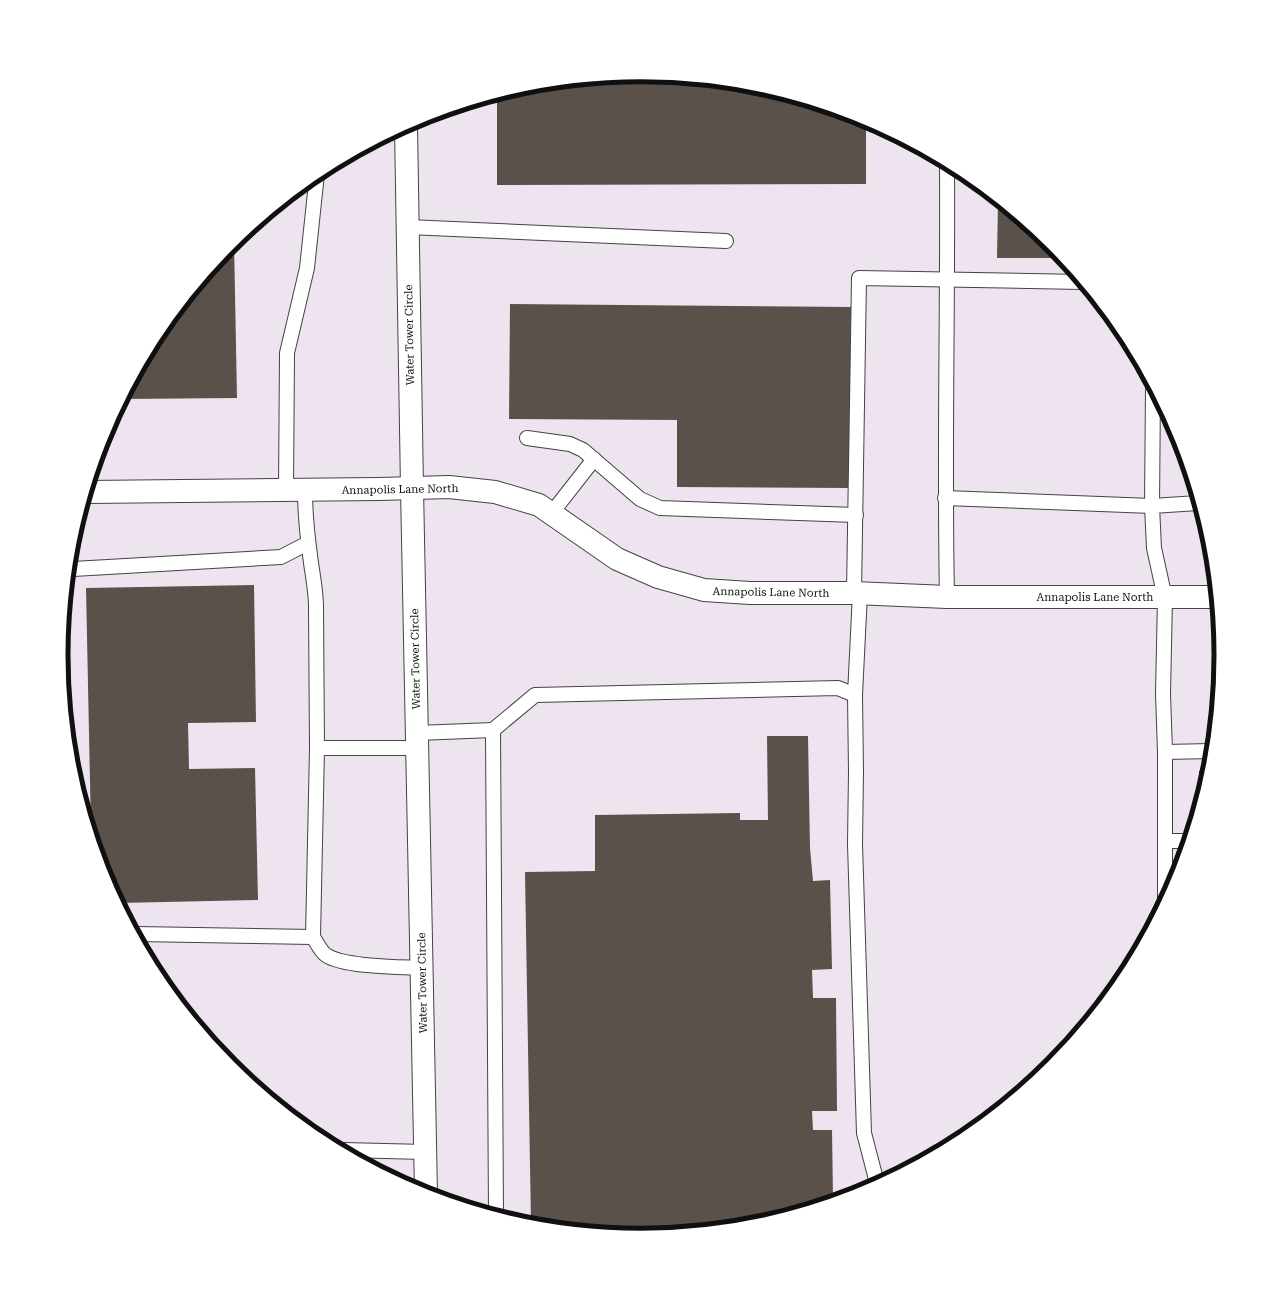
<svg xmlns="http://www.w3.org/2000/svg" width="1282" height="1309" font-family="'Roboto Serif',serif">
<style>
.industrial{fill:#eee4ef}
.building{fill:#5a514b}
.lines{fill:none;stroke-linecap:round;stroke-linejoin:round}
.service-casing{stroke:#434343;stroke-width:16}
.minor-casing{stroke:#434343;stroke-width:24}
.service{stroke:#fff;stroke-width:14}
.minor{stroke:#fff;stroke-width:22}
.labels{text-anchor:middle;stroke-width:4;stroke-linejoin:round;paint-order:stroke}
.street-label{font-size:11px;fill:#101010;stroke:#fff}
.rim{fill:none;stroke:#101010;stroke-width:5}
</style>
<rect width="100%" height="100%" fill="#fffdf4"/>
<circle class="industrial" cx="641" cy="655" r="578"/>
<g class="building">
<path d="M641 75 754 86 863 119 866 120V184L497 185V95L528 86Z"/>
<path d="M998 201 1051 245 1062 258H997Z"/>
<path d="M234 242 237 398 123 399 159 332Z"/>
<path d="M510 304 851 307 849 488 677 487V420L509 419Z"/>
<path d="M254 585 256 722 188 723 189 769 255 768 258 900 119 903 105 876 91 830 86 588Z"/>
<path d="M767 736H808L810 848 813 881 830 880 832 969 812 970 813 998H836L837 1111H812L813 1130H832L833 1199 754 1223 641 1234 531 1224 525 872 595 871V815L740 813V820H768Z"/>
<path d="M1199 771H1209L1200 801H1199Z"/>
</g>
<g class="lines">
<defs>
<g id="service">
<path d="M408 227 726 241"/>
<path d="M527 438 570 444 583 450 640 499 660 508 856 515"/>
<path d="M286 490 287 353 307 268 317 174"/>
<path d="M305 490C305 512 307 533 310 555 312 573 316 589 316 607L317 748 313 937C317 943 321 952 326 955 343 967 400 967 422 968"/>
<path d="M945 498 1152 506 1153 388"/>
<path d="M551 514 594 459"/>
<path d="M70 565 73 569 281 557 308 543"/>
<path d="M854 593 859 278 1082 282"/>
<path d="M947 597C944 453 948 308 947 164"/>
<path d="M855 695 856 772 855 844 864 1133 877 1183"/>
<path d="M417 733 493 730"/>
<path d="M317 748H417"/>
<path d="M1165 752 1211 751"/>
<path d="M1165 841H1188"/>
<path d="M1165 899V752L1163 694 1165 598 1154 548 1152 506 1198 503"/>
<path d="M136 934 313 937"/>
<path d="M343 1150 426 1152"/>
<path d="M496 1214 493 730 535 695 838 688 855 695 860 593"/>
</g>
<g id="minor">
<path d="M406 126 412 488 426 1193"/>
<path d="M87 492 379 489 449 487 495 492 539 505 617 559 658 577 704 590 750 593H854L947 597H1215"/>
</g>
</defs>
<use href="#service" class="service-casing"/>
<use href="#minor" class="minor-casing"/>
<use href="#service" class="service"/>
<use href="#minor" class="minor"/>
</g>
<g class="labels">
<g class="street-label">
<text transform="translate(409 335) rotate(-91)" y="4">Water Tower Circle</text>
<text transform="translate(400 489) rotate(-1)" y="4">Annapolis Lane North</text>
<text transform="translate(771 592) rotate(1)" y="4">Annapolis Lane North</text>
<text x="1095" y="601">Annapolis Lane North</text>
<text transform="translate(415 659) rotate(-91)" y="4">Water Tower Circle</text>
<text transform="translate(422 983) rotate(-91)" y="4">Water Tower Circle</text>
</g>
</g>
<path d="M0 0H1282V1309H0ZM68 655a573 573 0 1 1 1146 0a573 573 0 1 1-1146 0Z" fill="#fff" fill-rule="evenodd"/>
<path class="rim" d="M68 655a573 573 0 1 1 1146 0a573 573 0 1 1-1146 0Z"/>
</svg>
